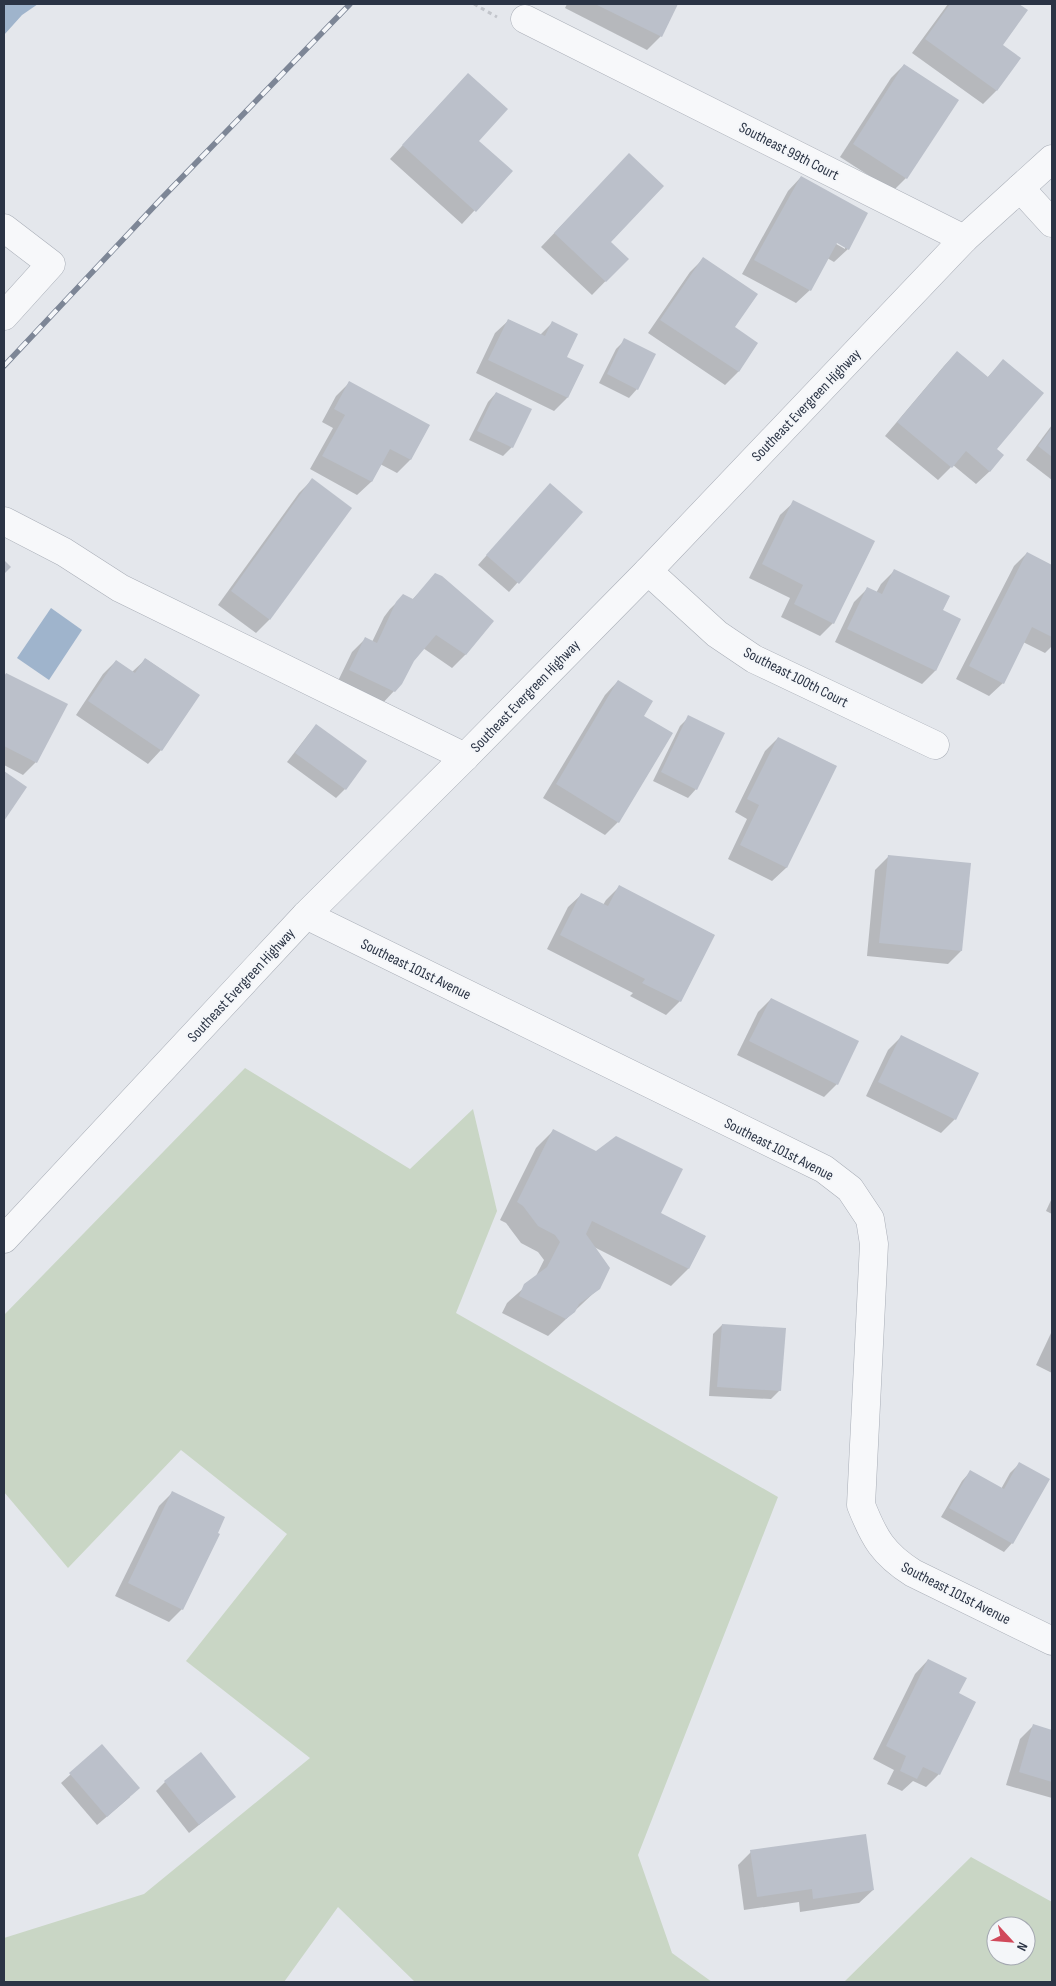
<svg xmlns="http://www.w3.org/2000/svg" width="1056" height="1986" font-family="'Sofia Sans Condensed',sans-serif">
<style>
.green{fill:#c9d6c5;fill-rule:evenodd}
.water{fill:#9fb4cc}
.shadow{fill:#0003;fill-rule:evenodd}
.building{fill:#bbc0ca}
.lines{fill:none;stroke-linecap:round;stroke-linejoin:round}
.minor-casing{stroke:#a9aeb7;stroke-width:29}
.path{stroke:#c2c5cb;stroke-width:3;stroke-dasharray:4 4;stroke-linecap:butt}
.minor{stroke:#f7f8fa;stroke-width:28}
.rail-casing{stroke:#7d8696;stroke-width:5.5}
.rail{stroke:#f4f6f9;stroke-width:4;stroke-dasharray:11;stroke-linecap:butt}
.labels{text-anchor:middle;stroke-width:4;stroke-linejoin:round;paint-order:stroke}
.street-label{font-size:15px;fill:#2b3445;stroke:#f4f6f9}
</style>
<rect width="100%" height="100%" fill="#e4e7ec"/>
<g class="green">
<path d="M245 1068 410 1169 473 1109 497 1211 456 1313 778 1497 638 1855 672 1953 712 1982H415L338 1907 284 1982H4V1938L144 1894 310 1758 186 1661 287 1534 181 1450 68 1568 4 1492V1315Z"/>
<path d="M971 1857 1052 1902V1982H844ZM996 1926H1026V1956H996Z"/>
</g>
<g class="water">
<path d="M4 4H38L22 15 4 35Z"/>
<path d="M51 608 82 630 49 680 17 658Z"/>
</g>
<g class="shadow">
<path d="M567 4H677L661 36 647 50 565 8Z"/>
<path d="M948 4H1017L1026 10 1001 45 1019 58 996 91 983 104 912 53Z"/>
<path d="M904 65 906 178 893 191 840 157 891 78Z"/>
<path d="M468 74 478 141 511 171 462 224 390 159Z"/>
<path d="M616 168 609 242 627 259 592 295 541 247Z"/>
<path d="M801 177 848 249 834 262 827 258 810 290 796 303 742 274 788 191ZM832 239 845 246V249L831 241Z"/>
<path d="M703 259 734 328 757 343 738 372 725 385 648 333 690 272Z"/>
<path d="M509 320 540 335 552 323 565 357 583 366 567 398 554 411 476 373 495 333Z"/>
<path d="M625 340 637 389 629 398 599 383 616 349Z"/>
<path d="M957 352 987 378 1003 361 996 450 990 471 976 484 953 465 938 480 885 436 944 366Z"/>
<path d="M349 383 428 426 410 460 397 473 380 464 371 482 357 495 310 469 333 428 322 422 336 396Z"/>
<path d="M496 393 512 447 503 456 469 440 488 402Z"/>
<path d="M1052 425V480L1026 460Z"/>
<path d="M312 480 269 620 256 633 218 605 299 493Z"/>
<path d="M542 493 581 512 509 592 478 565Z"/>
<path d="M794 502 833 623 820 636 781 617 790 598 749 578 780 515Z"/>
<path d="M1027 553 1052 566V646L1045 653 1023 642 1003 683 989 696 956 679 1014 566Z"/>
<path d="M894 571 941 611 960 619 935 671 922 684 835 642 854 602 867 589 876 593 881 584Z"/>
<path d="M436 575 466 654 452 668 423 648 413 660 394 691 381 705 337 683 352 652 365 639 372 642 384 617 390 609 403 596 412 600Z"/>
<path d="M146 659 198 695 161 750 148 764 76 715 103 674 116 661 132 672Z"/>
<path d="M6 674 36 762 23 775 4 765V677Z"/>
<path d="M618 681 642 716 618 822 605 835 543 798 605 695Z"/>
<path d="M689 717 696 789 688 798 653 781 680 726Z"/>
<path d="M316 726 365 761 345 789 336 798 287 762 308 735Z"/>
<path d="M778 738 836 766 786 868 772 881 728 859 747 819 735 812 765 751Z"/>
<path d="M888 857 961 951 948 964 867 956 875 870Z"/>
<path d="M619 887 714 935 680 1001 666 1015 630 996 633 993 547 949 568 907 582 894 603 905 606 900Z"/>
<path d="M771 999 837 1084 824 1097 737 1055 758 1012Z"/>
<path d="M901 1037 977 1073 955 1119 941 1133 866 1096 888 1050Z"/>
<path d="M553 1131 659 1213 705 1236 688 1269 671 1286 594 1247 599 1288 548 1336 502 1313 507 1303 535 1278 544 1260 538 1252 521 1243 506 1223 500 1220 536 1148Z"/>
<path d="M1052 1198V1214L1046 1211Z"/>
<path d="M722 1325 780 1390 771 1399 709 1396 713 1334Z"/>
<path d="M1052 1331V1373L1036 1365Z"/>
<path d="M1019 1464 1012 1543 1004 1552 941 1517 962 1481 970 1472 1001 1489 1010 1473Z"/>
<path d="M172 1493 182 1609 169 1622 115 1596 159 1506Z"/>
<path d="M928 1660 957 1694 939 1774 926 1787 913 1781 902 1791 887 1784 894 1770 873 1759 915 1674Z"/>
<path d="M1033 1726 1052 1731V1798L1006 1785 1020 1739Z"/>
<path d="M102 1746 130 1797 97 1825 61 1783Z"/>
<path d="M165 1782 234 1797 189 1833 156 1791Z"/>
<path d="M751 1852 873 1890 859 1903 800 1912 799 1902 744 1910 738 1865Z"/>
</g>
<g class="building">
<path d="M595 4H678L662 37Z"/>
<path d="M950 4H1019L1028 10 1003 45 1021 58 997 91 925 39Z"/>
<path d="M904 64 959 100 907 179 853 144Z"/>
<path d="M468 73 508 109 479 141 513 171 476 212 402 145Z"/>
<path d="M629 153 664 186 611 242 629 259 606 282 554 233Z"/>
<path d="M801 176 868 213 849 250 837 243 811 291 754 260Z"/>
<path d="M703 257 758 294 735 327 758 343 739 372 660 320Z"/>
<path d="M508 319 545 336 552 321 578 334 567 357 584 365 568 398 488 360Z"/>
<path d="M624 338 656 354 638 390 607 374Z"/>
<path d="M957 351 988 377 1003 359 1044 393 997 449 1004 455 990 472 966 451 952 468 897 422Z"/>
<path d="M349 381 430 425 411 460 390 449 372 482 322 456 345 415 334 409Z"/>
<path d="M496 392 532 409 513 448 477 431Z"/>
<path d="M1052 427V457L1038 446Z"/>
<path d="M312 478 352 508 270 620 231 591Z"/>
<path d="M550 483 583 512 519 584 486 555Z"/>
<path d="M793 500 875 541 834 624 794 604 803 585 762 564Z"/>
<path d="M1027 552 1052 565V637L1032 627 1004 684 969 666Z"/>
<path d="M4 560 11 567 4 574Z"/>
<path d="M894 569 950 596 943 610 961 619 936 671 847 629 867 587 882 594Z"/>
<path d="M435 573 442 576 494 621 466 655 436 635 414 661 402 684 395 692 349 670 365 637 377 643 396 602 403 594 413 599Z"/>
<path d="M145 658 200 695 162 751 88 701 116 660 135 673Z"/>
<path d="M6 673 68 704 37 763 4 746V677Z"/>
<path d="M618 680 653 701 644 716 673 733 619 823 556 784Z"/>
<path d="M688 715 725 733 697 790 661 772Z"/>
<path d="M316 724 367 761 346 790 295 753Z"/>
<path d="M778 737 837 766 787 868 740 845 759 805 747 799Z"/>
<path d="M4 771 27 787 4 821Z"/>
<path d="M888 855 971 863 962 951 879 943Z"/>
<path d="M619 885 715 935 681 1002 642 983 645 979 560 935 581 893 608 906Z"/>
<path d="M771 998 859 1041 838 1085 749 1041Z"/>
<path d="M901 1035 979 1073 956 1120 878 1082Z"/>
<path d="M553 1129 596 1151 616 1136 683 1169 661 1213 706 1236 689 1269 592 1221 586 1234 610 1268 600 1289 579 1304 575 1312 566 1319 519 1296 524 1284 547 1267 560 1242 555 1235 538 1226 523 1206 517 1202Z"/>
<path d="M722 1324 786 1328 781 1391 717 1387Z"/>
<path d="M1019 1462 1050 1479 1013 1544 949 1508 970 1470 1004 1489Z"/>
<path d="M172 1491 225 1517 218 1533 220 1534 183 1610 128 1583Z"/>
<path d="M928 1659 967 1678 959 1693 976 1702 940 1775 923 1767 917 1779 900 1771 906 1756 886 1746Z"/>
<path d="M1033 1724 1052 1730V1782L1019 1772Z"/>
<path d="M102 1744 140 1788 107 1817 69 1773Z"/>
<path d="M201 1752 236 1797 199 1825 164 1781Z"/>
<path d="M866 1834 874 1890 813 1899 812 1889 757 1897 750 1850Z"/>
</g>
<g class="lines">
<defs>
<g id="minor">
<path d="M525 19 964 239"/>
<path d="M1020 188 1052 223"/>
<path d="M4 228 51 264 4 316"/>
<path d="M4 521 64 552 120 588 465 757"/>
<path d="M648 571 717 634 754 659 935 745"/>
<path d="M306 915 824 1169 850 1189 870 1219 874 1244 861 1505C874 1538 883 1554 913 1573L1052 1641"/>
<path d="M4 1239 306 915 465 757 648 571 964 239 1052 159"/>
</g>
</defs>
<use href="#minor" class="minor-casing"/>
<path class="path" d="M474 4 497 17"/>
<use href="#minor" class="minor"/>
<defs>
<path id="rail" d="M4 366 162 198 350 4"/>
</defs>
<use href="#rail" class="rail-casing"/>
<use href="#rail" class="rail"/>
</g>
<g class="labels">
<g class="street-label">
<text transform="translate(789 151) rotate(27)" y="5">Southeast 99th Court</text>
<text transform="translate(806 405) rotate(-46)" y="5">Southeast Evergreen Highway</text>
<text transform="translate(796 677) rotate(27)" y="5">Southeast 100th Court</text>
<text transform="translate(525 696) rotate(-46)" y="5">Southeast Evergreen Highway</text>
<text transform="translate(416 969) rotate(26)" y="5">Southeast 101st Avenue</text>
<text transform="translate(241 985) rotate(-47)" y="5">Southeast Evergreen Highway</text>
<text transform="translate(779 1149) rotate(27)" y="5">Southeast 101st Avenue</text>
<text transform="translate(956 1593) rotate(27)" y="5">Southeast 101st Avenue</text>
</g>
</g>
<rect width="1056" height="1986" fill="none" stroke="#2b3445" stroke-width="10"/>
<g transform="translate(1011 1941) rotate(116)"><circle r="24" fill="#f4f6f9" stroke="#a4a8b1"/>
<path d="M0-4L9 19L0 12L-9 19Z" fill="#d1495b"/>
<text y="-8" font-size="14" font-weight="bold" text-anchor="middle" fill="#2b3445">N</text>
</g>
</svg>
